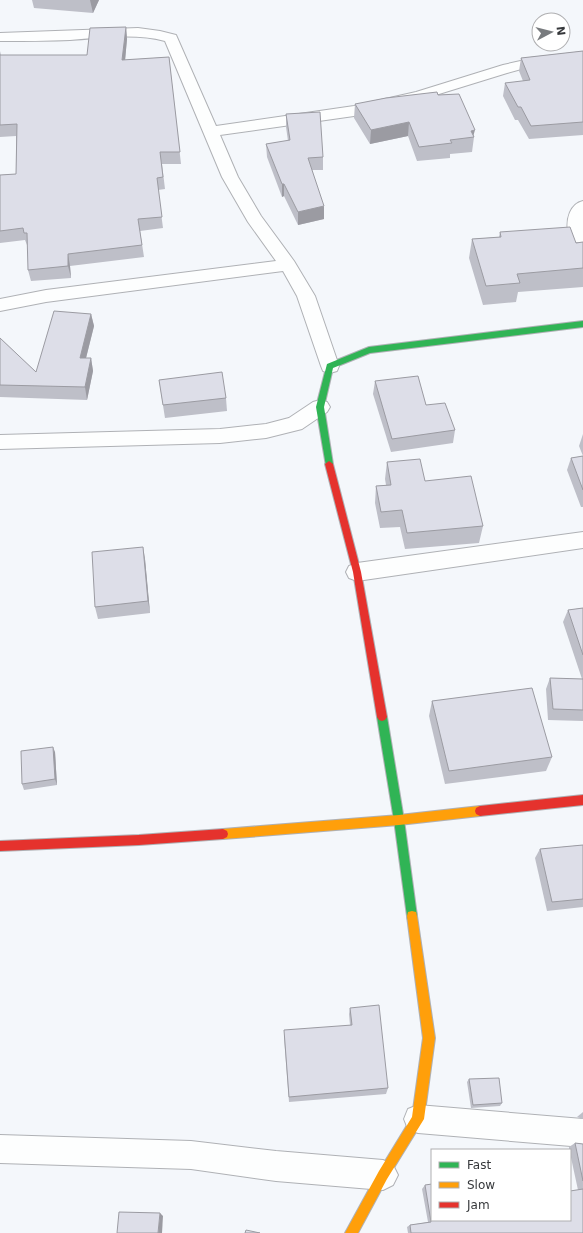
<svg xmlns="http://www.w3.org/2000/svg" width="583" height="1233" font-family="'DejaVu Sans',sans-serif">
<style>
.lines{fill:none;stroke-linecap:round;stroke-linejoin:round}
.street-casing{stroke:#afb1b5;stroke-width:2}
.fast-casing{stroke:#afb1b5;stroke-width:2}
.slow-casing{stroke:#afb1b5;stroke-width:2}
.jam-casing{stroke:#afb1b5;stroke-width:2}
.street{fill:#fdfefe;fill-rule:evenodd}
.fast{fill:#30b455;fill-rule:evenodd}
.slow{fill:#ff9f0a;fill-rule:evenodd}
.jam{fill:#e5322d;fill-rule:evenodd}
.wall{fill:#bebfc8}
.shaded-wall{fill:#9b9ba2}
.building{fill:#dddee8;stroke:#9b9ba2}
</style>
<rect width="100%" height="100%" fill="#f4f7fb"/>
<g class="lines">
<defs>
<g id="street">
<path d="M138 28 160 31 176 35 216 126 354 106 416 92 503 65 525 60 583 54V62L525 68 507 73 426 98 354 116 220 135 238 177 261 216 294 261 315 296 339 366 337 371 330 373 323 371 321 366 297 296 283 271 46 302 0 311V299L46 290 276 261 248 222 222 177 165 41C135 33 101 38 70 40 47 41 23 41 0 41V33Z"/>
<path d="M583 201V248L577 246C574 242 569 237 568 232 566 219 570 204 583 201Z"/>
<path d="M320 400 327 402 330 407 327 412 302 429 266 438 220 443 0 449V435L220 429 266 424 289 418 313 402Z"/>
<path d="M583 532V548L357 581 349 578 346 572 349 566 357 563Z"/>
<path d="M418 1105 583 1119V1147L418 1133 408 1129 404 1119 408 1109Z"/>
<path d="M0 1135 191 1141 276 1151 383 1160 393 1165 398 1175 393 1185 383 1190 276 1181 191 1169 0 1163Z"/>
</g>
<g id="fast">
<path d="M583 321V327L370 353 333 368 324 407 333 464 329 467 326 466 316 407 327 364 369 347Z"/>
<path d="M382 713 385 714 387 717 404 820 417 916 416 920 412 921 408 920 407 916 394 820 377 717 379 714Z"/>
</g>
<g id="slow">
<path d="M480 806 484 808 485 811 484 814 480 816 399 825 223 839 219 837 218 834 219 831 223 829 399 815Z"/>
<path d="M412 911 416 912 417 916 435 1038 424 1119 387 1179 358 1233H345L379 1171 412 1117 423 1038 407 916 408 912Z"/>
</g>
<g id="jam">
<path d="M329 461 333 464 361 572 387 717 385 720 382 721 379 720 377 717 353 572 325 464Z"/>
<path d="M583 795V805L480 816 476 814 475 811 476 808 480 806Z"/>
<path d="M223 829 227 831 228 834 227 837 223 839 139 845 0 851V841L139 835Z"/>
</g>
</defs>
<use href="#street" class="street-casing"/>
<use href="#fast" class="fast-casing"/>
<use href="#slow" class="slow-casing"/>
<use href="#jam" class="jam-casing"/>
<use href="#street" class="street"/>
<use href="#fast" class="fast"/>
<use href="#slow" class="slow"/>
<use href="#jam" class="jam"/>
</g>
<g class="wall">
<path d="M32 0H99L93 13 34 8Z"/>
<path d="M126 27 127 39 125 60 169 57 181 164H162L165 189 158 190 163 228 140 231 144 257 70 266 71 278 31 281 28 270V245H27L25 240 0 243V175L16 174V136L0 137V51L1 55H87Z"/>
<path d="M583 51V135L529 139 518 120H515L503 96 505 83 523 81 519 71 521 58Z"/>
<path d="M438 95 474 136V137L472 152 450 154V158L417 161 408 136 370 144 354 118 355 104Z"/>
<path d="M286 114 323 157V170H312L324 219 298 225 284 196 282 197 267 157 266 144 288 141 286 127Z"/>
<path d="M500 232 583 243V287L518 292 516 302 483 305 469 258 472 239 499 237Z"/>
<path d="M91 314 94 326 86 358H91L93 371 87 400 0 397V338L36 372Z"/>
<path d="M159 380 226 398 227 411 165 418Z"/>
<path d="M375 381 426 405 455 430 453 443 391 452 373 394Z"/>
<path d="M583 434V507H581L567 470 571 458 583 456 579 446Z"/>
<path d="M387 462 425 481 483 526 479 543 405 549 400 527 380 528 375 503 376 486 386 485 385 479Z"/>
<path d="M145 559 150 613 98 619 95 607Z"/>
<path d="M583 608V721L548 720 546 689 550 678 582 679 563 622 568 610Z"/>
<path d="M432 701 552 757 546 771 445 784 429 716Z"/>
<path d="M55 752 57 785 24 790 22 784Z"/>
<path d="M583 845V907L547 911 535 858 540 849Z"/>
<path d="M350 1008 388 1088 386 1094 289 1102 284 1037 350 1025 349 1014Z"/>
<path d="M469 1079 502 1103 500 1106 471 1108 467 1082Z"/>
<path d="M583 1112V1119L577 1117Z"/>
<path d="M575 1143 583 1144V1233H408L407 1227 410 1225 428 1222 422 1189 425 1185 432 1220 578 1190 570 1153V1150H569V1147Z"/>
</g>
<g class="shaded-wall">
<path d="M90 0H99L93 13Z"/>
<path d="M126 27 127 39 124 72 122 60Z"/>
<path d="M409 122 408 136 370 144 371 130Z"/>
<path d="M475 130 473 137 471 131Z"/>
<path d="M282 184H284V196L282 197Z"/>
<path d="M324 206V219L298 225V212Z"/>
<path d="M68 254 70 266 71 278 68 266Z"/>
<path d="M91 314 94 326 83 370 80 358Z"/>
<path d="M91 358 93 371 87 400 85 387Z"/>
<path d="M143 547 145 559 150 613 148 601Z"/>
<path d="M53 747 55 752 57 785 55 779Z"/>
<path d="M160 1213 163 1216 162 1233H158Z"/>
</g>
<g class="building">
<path d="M126 27 122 60 169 57 180 152H160L163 177 157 178 162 217 138 219 142 245 68 254V266L28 270 27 233H24L23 228 0 231V175L16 174 17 124 0 125V55H87L90 28Z"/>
<path d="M583 51V122L531 126 521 107H518L505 83 530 80 521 58Z"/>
<path d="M437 92 438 95 459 94 475 130 471 131 474 137 450 140 452 143 419 147 409 122 371 130 355 104 386 98Z"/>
<path d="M320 112 323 157 308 158 324 206 298 212 284 184H282L266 144 290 140 286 114Z"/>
<path d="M570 227 576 243 583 242V268L517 274 520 283 486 286 472 239 501 237 500 232Z"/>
<path d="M54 311 91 314 80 358H91L85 387 0 385V338L36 372Z"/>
<path d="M222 372 226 398 163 405 159 380Z"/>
<path d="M418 376 426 405 445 403 455 430 392 439 375 381Z"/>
<path d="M583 456V490L571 458Z"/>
<path d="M420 459 425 481 471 476 483 526 407 533 402 510 381 512 376 486 391 485 387 462Z"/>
<path d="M143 547 148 601 95 607 92 552Z"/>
<path d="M583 608V655L568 610Z"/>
<path d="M550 678 583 679V710L553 709Z"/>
<path d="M532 688 552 757 449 771 432 701Z"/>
<path d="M53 747 55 779 22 784 21 751Z"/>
<path d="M583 845V899L552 902 540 849Z"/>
<path d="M379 1005 388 1088 289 1097 284 1030 352 1025 350 1008Z"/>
<path d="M499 1078 502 1103 473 1105 469 1079Z"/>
<path d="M575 1143 583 1144V1181Z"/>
<path d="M432 1184V1220H570V1191L583 1189V1233H411L410 1225 431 1222 425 1185Z"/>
<path d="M119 1212 160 1213 158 1233H117Z"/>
<path d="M246 1230 260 1233H245Z"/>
</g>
<rect x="431" y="1149" width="140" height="72" fill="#ffffff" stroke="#afafb1"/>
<rect x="439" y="1162" width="20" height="6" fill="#30b455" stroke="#afafb1"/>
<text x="467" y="1169" font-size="12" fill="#36383b">Fast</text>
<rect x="439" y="1182" width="20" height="6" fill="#ff9f0a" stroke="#afafb1"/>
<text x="467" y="1189" font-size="12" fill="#36383b">Slow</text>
<rect x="439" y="1202" width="20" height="6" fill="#e5322d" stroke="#afafb1"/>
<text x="467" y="1209" font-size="12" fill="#36383b">Jam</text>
<g transform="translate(551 32) rotate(83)"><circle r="19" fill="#ffffff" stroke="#afafb1"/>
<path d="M0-3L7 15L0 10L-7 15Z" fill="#787b7e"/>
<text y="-6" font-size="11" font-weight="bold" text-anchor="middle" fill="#36383b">N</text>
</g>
</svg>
